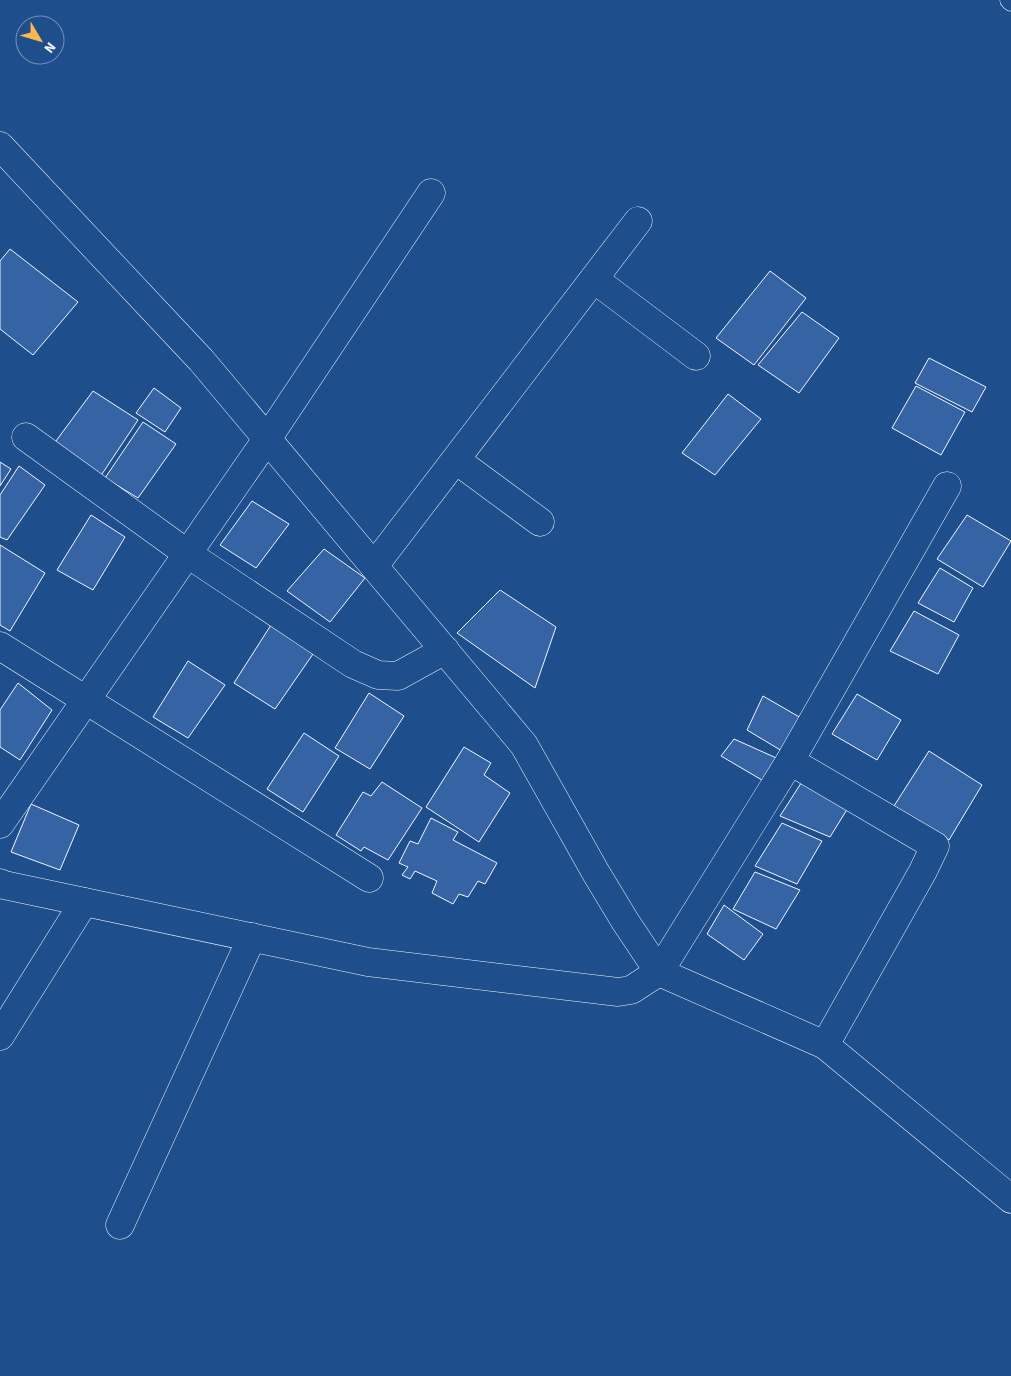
<svg xmlns="http://www.w3.org/2000/svg" width="1011" height="1376" font-family="'Source Sans 3',sans-serif">
<style>
.building{fill:#3563a3;stroke:#f2f6ff}
.lines{fill:none;stroke-linecap:round;stroke-linejoin:round}
.service-casing{stroke:#f2f6ff;stroke-width:19}
.minor-casing{stroke:#f2f6ff;stroke-width:29}
.tertiary-casing{stroke:#f2f6ff;stroke-width:29}
.service{stroke:#1f4e8c;stroke-width:18}
.minor{stroke:#1f4e8c;stroke-width:28}
.tertiary{stroke:#1f4e8c;stroke-width:28}
</style>
<rect width="100%" height="100%" fill="#1f4e8c"/>
<g class="building">
<path d="M10 249 78 302 33 355 0 329V261Z"/>
<path d="M770 271 806 298 754 365 716 338Z"/>
<path d="M802 312 839 338 799 393 758 365Z"/>
<path d="M929 358 986 387 972 412 915 383Z"/>
<path d="M916 386 965 412 941 455 892 428Z"/>
<path d="M154 388 181 408 165 432 136 413Z"/>
<path d="M93 391 138 420 100 477 53 445Z"/>
<path d="M728 394 761 419 715 475 682 453Z"/>
<path d="M143 422 176 444 138 498 105 478Z"/>
<path d="M0 462 11 469 0 486Z"/>
<path d="M19 466 45 485 7 540 0 537V495Z"/>
<path d="M252 501 289 524 256 568 220 545Z"/>
<path d="M91 515 125 537 93 590 57 570Z"/>
<path d="M967 515 1011 541 983 587 937 559Z"/>
<path d="M0 545 45 573 10 631 0 625Z"/>
<path d="M324 549 365 578 330 622 287 591Z"/>
<path d="M940 568 973 588 954 622 918 603Z"/>
<path d="M500 590 556 627 535 688 457 633Z"/>
<path d="M914 611 959 635 938 674 890 651Z"/>
<path d="M271 625 313 654 275 709 234 683Z"/>
<path d="M188 661 225 685 188 738 153 717Z"/>
<path d="M18 683 52 710 20 760 0 747V710Z"/>
<path d="M369 693 404 716 370 769 335 748Z"/>
<path d="M857 694 901 720 877 760 832 734Z"/>
<path d="M763 696 808 722 787 754 747 730Z"/>
<path d="M304 733 339 756 303 812 267 789Z"/>
<path d="M734 739 783 761 767 783 721 756Z"/>
<path d="M464 747 491 763 484 775 510 793 479 842 426 807Z"/>
<path d="M929 751 982 785 949 840 894 806Z"/>
<path d="M805 777 851 803 830 837 780 816Z"/>
<path d="M382 782 422 808 388 860 364 847 361 851 336 835 363 792 371 796Z"/>
<path d="M31 804 79 825 60 870 11 852Z"/>
<path d="M431 818 458 832 453 840 497 863 485 884 478 881 468 897 459 894 453 904 432 893 437 881 415 871 410 879 402 875 408 867 399 863 410 841 418 844Z"/>
<path d="M782 823 822 841 797 884 755 866Z"/>
<path d="M755 872 800 890 776 929 733 909Z"/>
<path d="M724 905 763 934 744 960 707 934Z"/>
</g>
<g class="lines">
<defs>
<path id="service" d="M1009 0 1011 2"/>
<g id="minor">
<path d="M594 279 696 356"/>
<path d="M26 437 188 554 353 664 378 675 398 676 445 650"/>
<path d="M456 460 540 522"/>
<path d="M374 566 638 221"/>
<path d="M0 646 369 878"/>
<path d="M790 761 935 846 923 871 825 1045"/>
<path d="M0 824 267 439 431 193"/>
<path d="M0 883 4 885 368 962 618 992 631 990 659 972 790 761 947 486"/>
<path d="M0 1036 84 902"/>
<path d="M120 1225 252 937"/>
</g>
<path id="tertiary" d="M0 146 201 360 524 745 596 873 625 921 659 972 825 1045 1011 1199"/>
</defs>
<use href="#service" class="service-casing"/>
<use href="#minor" class="minor-casing"/>
<use href="#tertiary" class="tertiary-casing"/>
<use href="#service" class="service"/>
<use href="#minor" class="minor"/>
<use href="#tertiary" class="tertiary"/>
</g>
<g transform="translate(40 40) rotate(128)"><circle r="24" fill="#1f4e8c" stroke="#7391ba"/>
<path d="M0-4L9 19L0 12L-9 19Z" fill="#ffb74d"/>
<text y="-8" font-size="14" font-weight="bold" text-anchor="middle" fill="#f2f6ff">N</text>
</g>
</svg>
